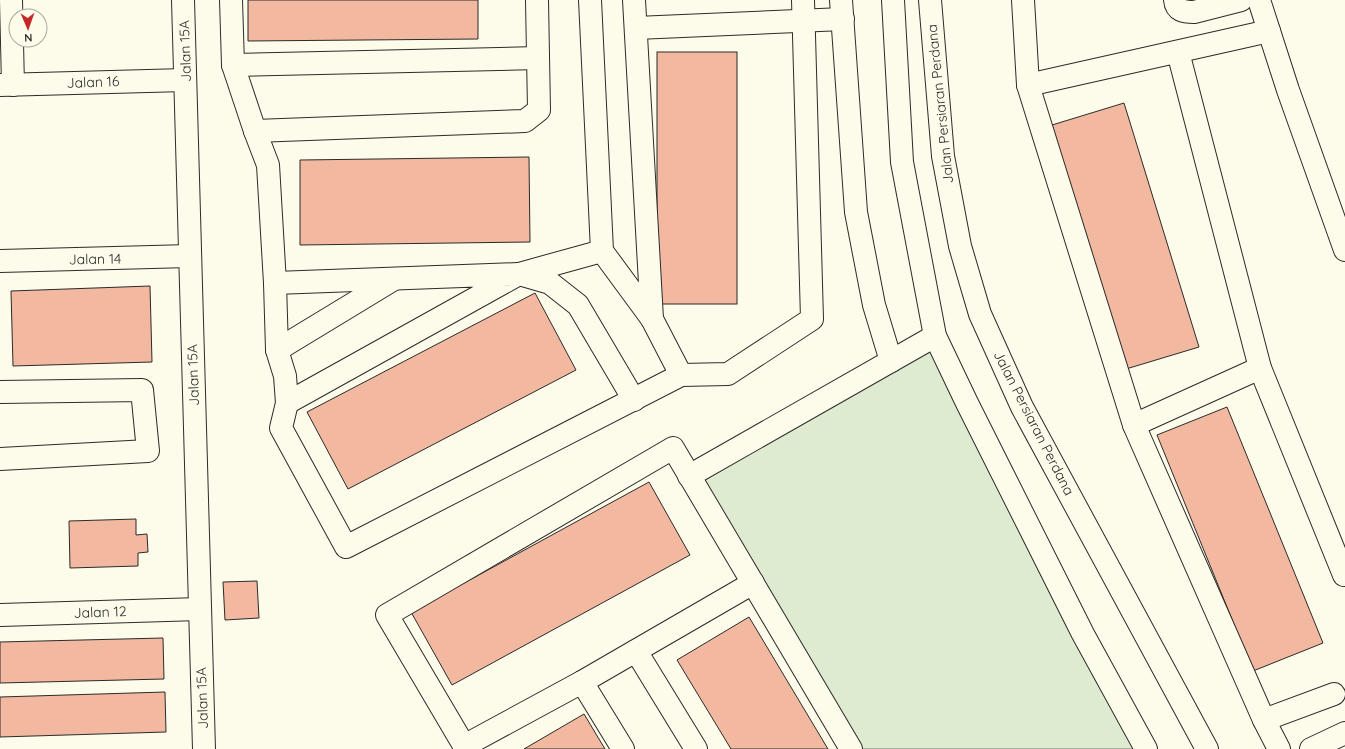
<svg xmlns="http://www.w3.org/2000/svg" width="1345" height="749" font-family="Quicksand,sans-serif">
<style>
.green{fill:#deebd1;stroke:#74746e}
.building{fill:#f2b8a0;stroke:#2b2b2b}
.lines{fill:none;stroke-linecap:round;stroke-linejoin:round}
.minor-casing{stroke:#2b2b2b;stroke-width:24}
.minor{stroke:#fdfbea;stroke-width:22}
.labels{text-anchor:middle;stroke-width:3;stroke-linejoin:round;paint-order:stroke}
.street-label{font-size:14px;fill:#2b2b2b;stroke:#fdfbea}
</style>
<rect width="100%" height="100%" fill="#fdfbea"/>
<path class="green" d="M935 338 1143 749H852L689 476Z"/>
<g class="building">
<path d="M248 0H478V39L248 41Z"/>
<rect x="657" y="52" width="80" height="252"/>
<path d="M1124 103 1199 347 1126 369 1052 125Z"/>
<path d="M529 157 530 242 300 245V160Z"/>
<path d="M150 286 152 362 13 366 11 291Z"/>
<path d="M535 293 576 370 348 489 307 412Z"/>
<path d="M1227 407 1323 643 1253 671 1157 435Z"/>
<path d="M649 482 690 555 452 685 411 612Z"/>
<path d="M136 519V535L147 534 148 552 138 553V566L70 568 69 521Z"/>
<path d="M257 581 259 618 225 620 223 582Z"/>
<path d="M749 617 828 749H731L677 660Z"/>
<path d="M163 638 164 679 0 683V642Z"/>
<path d="M165 692 166 732 0 737V697Z"/>
<path d="M584 714 605 749H524Z"/>
</g>
<g class="lines">
<defs>
<g id="minor">
<path d="M11 0 13 85"/>
<path d="M183 0 204 749"/>
<path d="M231 0 233 65 255 131 268 165 275 283 277 350 285 376 287 403 281 428 346 547 681 375 728 374 812 319 803 0"/>
<path d="M590 0 602 251 652 319 681 375"/>
<path d="M634 0 652 319"/>
<path d="M841 0 856 212 874 305 891 361"/>
<path d="M893 0 902 162 935 336 967 403 1083 634 1146 749"/>
<path d="M930 0 943 156 960 246 980 314 1022 407 1207 749"/>
<path d="M1023 0 1028 85 1134 425 1264 720 1279 749"/>
<path d="M1175 0C1176 11 1184 12 1194 12L1241 0"/>
<path d="M1259 0 1288 90 1345 250"/>
<path d="M636 28 843 19"/>
<path d="M1178 52 1260 368 1344 575"/>
<path d="M233 65 538 58"/>
<path d="M0 85 185 80"/>
<path d="M1028 85 1269 31"/>
<path d="M255 131 525 121 539 110 537 0"/>
<path d="M602 251 519 274 550 283 578 305 634 400"/>
<path d="M0 261 190 256"/>
<path d="M275 283 519 274 287 403"/>
<path d="M277 350 394 279"/>
<path d="M0 392 142 390 148 451 0 459"/>
<path d="M1134 425 1260 368"/>
<path d="M689 476 935 336"/>
<path d="M0 615 200 609"/>
<path d="M636 651 696 749"/>
<path d="M582 682 623 749"/>
<path d="M1264 720 1334 694"/>
<path d="M464 746 582 682 753 583"/>
<path d="M466 749 387 615 673 448 851 749"/>
<path d="M1311 749 1345 733"/>
</g>
</defs>
<use href="#minor" class="minor-casing"/>
<use href="#minor" class="minor"/>
</g>
<g class="labels">
<g class="street-label">
<text transform="translate(185 51) rotate(-92)" y="5">Jalan 15A</text>
<text transform="translate(93 82) rotate(-2)" y="5">Jalan 16</text>
<text transform="translate(940 104) rotate(-96)" y="5">Jalan Persiaran Perdana</text>
<text transform="translate(95 259) rotate(-1)" y="5">Jalan 14</text>
<text transform="translate(193 375) rotate(-92)" y="5">Jalan 15A</text>
<text transform="translate(1034 423) rotate(63)" y="5">Jalan Persiaran Perdana</text>
<text transform="translate(100 612) rotate(-2)" y="5">Jalan 12</text>
<text transform="translate(202 698) rotate(-92)" y="5">Jalan 15A</text>
</g>
</g>
<g transform="translate(28 28) rotate(178)"><circle r="19" fill="#fdfbea" stroke="#a9a89e"/>
<path d="M0-3L7 15L0 10L-7 15Z" fill="#c62828"/>
<text y="-6" font-size="11" font-weight="bold" text-anchor="middle" fill="#2b2b2b">N</text>
</g>
</svg>
